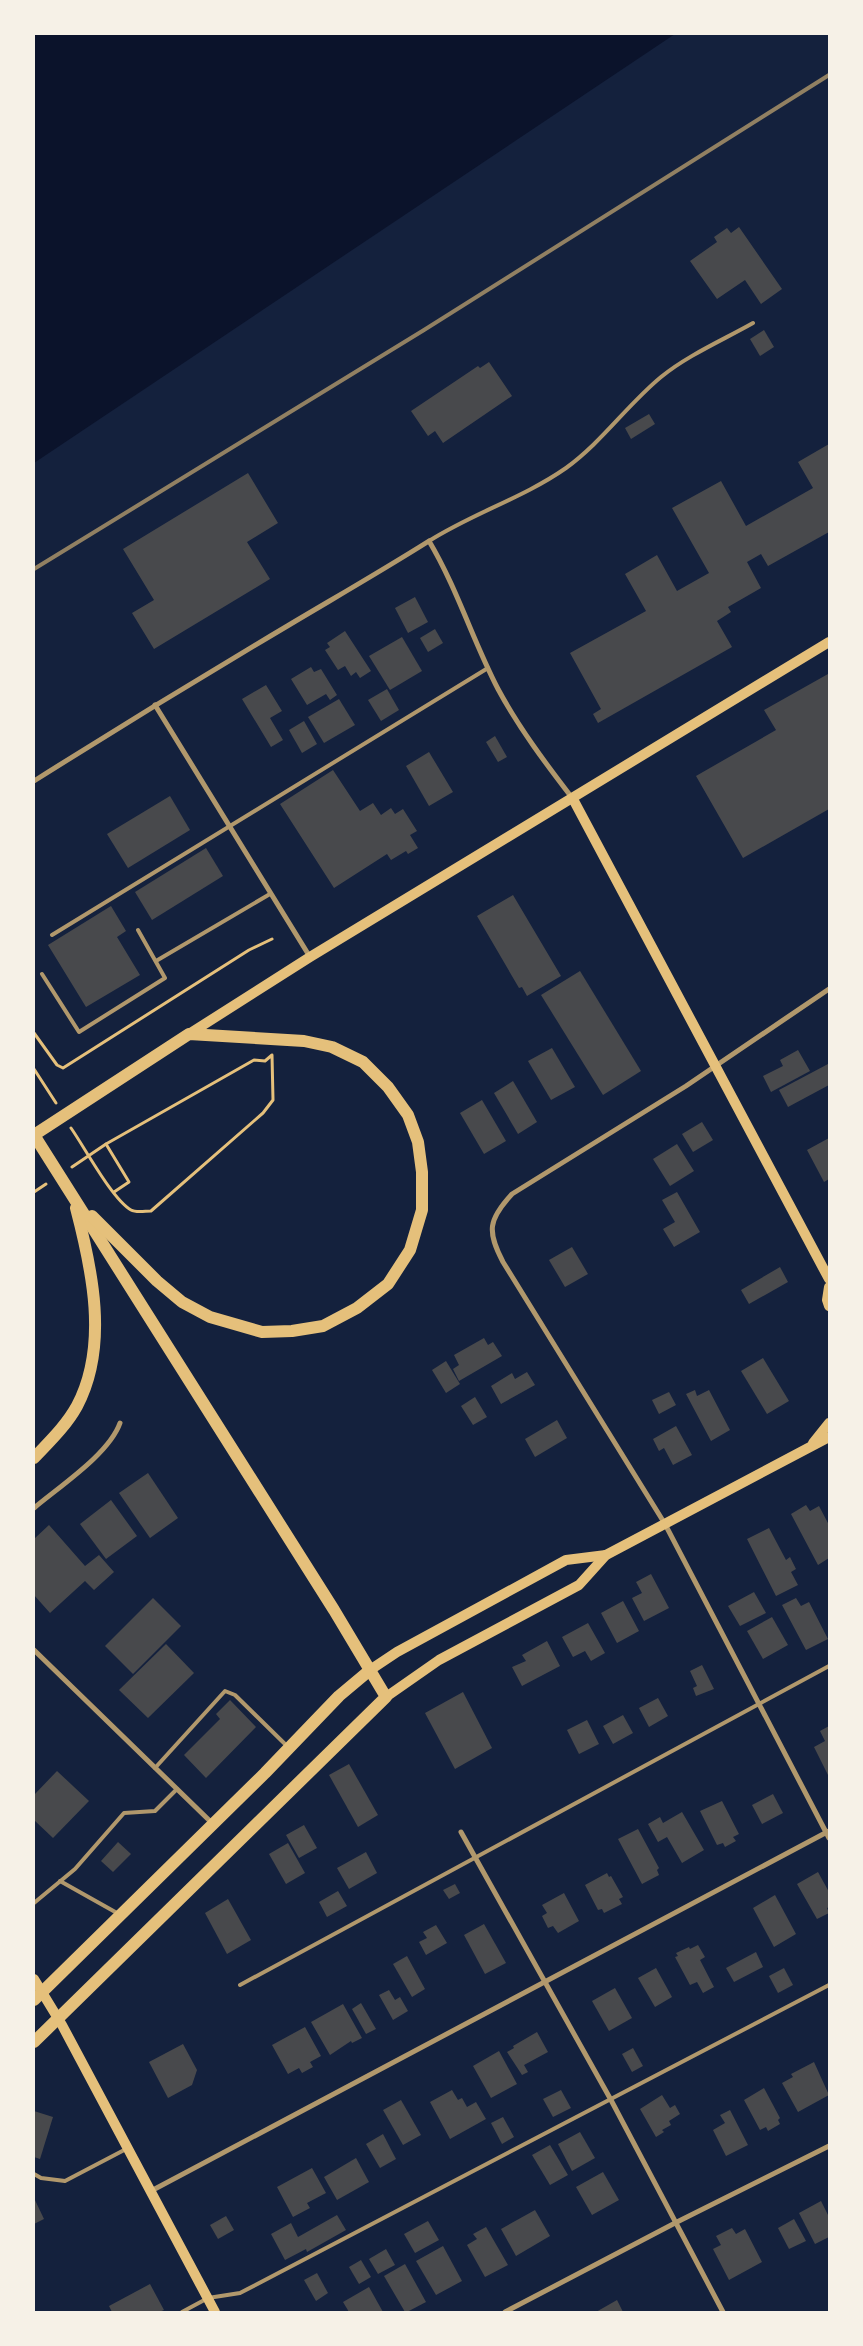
<svg xmlns="http://www.w3.org/2000/svg" width="863" height="2346" font-family="'Zilla Slab',serif">
<style>
.water{fill:#0b132b}
.building{fill:#48494c}
.lines{fill:none;stroke-linecap:round;stroke-linejoin:round}
.path{stroke:#e5c07b;stroke-width:3}
.service{stroke:#b1986c;stroke-width:4}
.minor{stroke:#b1986c;stroke-width:5}
.secondary{stroke:#e5c07b;stroke-width:10}
.primary{stroke:#e5c07b;stroke-width:12}
.rail{stroke:#918062;stroke-width:4}
</style>
<rect width="100%" height="100%" fill="#14213d"/>
<path class="water" d="M34 34H675L34 463Z"/>
<g class="building">
<path d="M739 227 782 289 761 304 745 280 717 299 690 261 717 242 714 237 727 228 731 233Z"/>
<path d="M764 330 774 347 760 356 750 339Z"/>
<path d="M489 362 512 396 443 443 435 431 428 436 411 411 478 366 480 368Z"/>
<path d="M649 414 655 424 631 439 625 428Z"/>
<path d="M829 444V532L768 566 761 554 747 562 761 588 728 607 731 612 717 621 732 647 598 723 593 714 601 709 570 653 646 611 625 574 657 555 677 591 709 573 672 508 721 481 746 526 813 488 798 462Z"/>
<path d="M248 473 278 523 247 542 270 579 154 649 132 613 154 600 123 549Z"/>
<path d="M415 597 428 622 408 633 395 608Z"/>
<path d="M435 629 443 643 428 652 420 638Z"/>
<path d="M345 631 371 671 360 678 356 672 351 676 345 666 338 670 325 650 330 647 327 643Z"/>
<path d="M402 637 422 671 390 690 369 656Z"/>
<path d="M311 667 314 672 321 669 337 695 330 700 326 694 307 705 291 679Z"/>
<path d="M828 674 829 809 743 858 696 776 776 730 764 710Z"/>
<path d="M266 685 282 711 270 718 283 740 271 747 242 699Z"/>
<path d="M387 689 399 710 381 721 368 700Z"/>
<path d="M339 699 355 725 324 743 308 717Z"/>
<path d="M304 721 317 744 302 753 289 730Z"/>
<path d="M495 736 507 757 498 762 486 742Z"/>
<path d="M429 752 453 792 429 806 406 766Z"/>
<path d="M333 770 360 811 373 803 381 815 391 808 395 814 403 809 417 831 410 835 418 848 408 854 406 851 391 860 387 854 334 888 280 804Z"/>
<path d="M170 796 190 830 128 868 107 834Z"/>
<path d="M206 848 223 876 152 920 135 892Z"/>
<path d="M513 895 561 976 527 996 522 987 519 988 477 916Z"/>
<path d="M111 906 126 931 117 937 140 975 86 1007 48 945Z"/>
<path d="M580 971 641 1071 603 1095 541 995Z"/>
<path d="M552 1048 575 1087 551 1100 528 1061Z"/>
<path d="M798 1050 810 1071 771 1092 763 1076 783 1066 780 1060Z"/>
<path d="M828 1064 829 1085 788 1107 779 1090Z"/>
<path d="M513 1081 537 1122 518 1134 494 1093Z"/>
<path d="M482 1100 506 1141 484 1154 460 1113Z"/>
<path d="M702 1122 713 1140 693 1152 682 1134Z"/>
<path d="M829 1138V1179L824 1182 807 1150Z"/>
<path d="M677 1144 694 1171 670 1186 653 1159Z"/>
<path d="M677 1192 700 1232 674 1247 663 1229 675 1222 662 1200Z"/>
<path d="M572 1247 588 1274 565 1287 549 1260Z"/>
<path d="M780 1267 788 1282 749 1304 741 1290Z"/>
<path d="M484 1338 488 1345 493 1342 502 1356 459 1381 453 1369 459 1365 454 1355Z"/>
<path d="M763 1358 789 1401 767 1414 741 1371Z"/>
<path d="M446 1361 460 1384 446 1393 432 1370Z"/>
<path d="M527 1372 535 1385 501 1404 491 1386 512 1373 515 1379Z"/>
<path d="M695 1390 697 1396 709 1390 730 1430 711 1441 686 1394Z"/>
<path d="M669 1392 676 1405 659 1414 652 1400Z"/>
<path d="M475 1397 487 1417 473 1425 461 1406Z"/>
<path d="M557 1420 567 1438 535 1457 525 1439Z"/>
<path d="M676 1426 692 1455 673 1465 664 1448 659 1451 653 1439Z"/>
<path d="M148 1473 178 1518 150 1538 119 1493Z"/>
<path d="M111 1500 137 1536 106 1559 80 1524Z"/>
<path d="M806 1505 810 1511 819 1506 829 1525V1558L818 1565 791 1514Z"/>
<path d="M49 1525 85 1566 99 1555 114 1572 94 1590 85 1581 50 1613 34 1595V1539Z"/>
<path d="M769 1528 786 1560 790 1557 796 1569 791 1572 798 1585 776 1596 747 1539Z"/>
<path d="M651 1574 669 1608 644 1621 632 1598 642 1593 636 1582Z"/>
<path d="M754 1592 766 1613 740 1626 728 1606Z"/>
<path d="M153 1598 181 1626 133 1674 105 1646Z"/>
<path d="M796 1598 801 1606 809 1602 828 1639 806 1650 782 1605Z"/>
<path d="M623 1601 639 1631 617 1643 601 1613Z"/>
<path d="M772 1617 788 1645 763 1659 747 1631Z"/>
<path d="M588 1623 605 1653 591 1661 585 1651 573 1657 562 1637Z"/>
<path d="M547 1641 560 1666 522 1686 512 1667 526 1661 522 1655Z"/>
<path d="M166 1644 194 1673 148 1718 119 1690Z"/>
<path d="M702 1665 714 1689 696 1696 693 1688 697 1686 690 1671Z"/>
<path d="M463 1692 492 1748 455 1769 425 1713Z"/>
<path d="M658 1698 668 1716 649 1727 639 1708Z"/>
<path d="M230 1700 256 1727 206 1778 184 1755 220 1719 216 1714Z"/>
<path d="M623 1715 633 1733 613 1744 603 1726Z"/>
<path d="M587 1720 599 1744 579 1754 567 1730Z"/>
<path d="M829 1726V1777L814 1747 825 1741 820 1731Z"/>
<path d="M349 1764 378 1815 358 1827 329 1775Z"/>
<path d="M57 1771 89 1801 53 1838 34 1820V1795Z"/>
<path d="M773 1794 783 1813 762 1824 752 1805Z"/>
<path d="M722 1801 739 1834 733 1837 736 1841 725 1847 723 1843 717 1845 700 1811Z"/>
<path d="M682 1812 704 1850 682 1863 667 1837 658 1842 648 1824 660 1817 663 1823Z"/>
<path d="M304 1825 317 1848 299 1858 286 1835Z"/>
<path d="M638 1829 659 1868 657 1870 659 1875 642 1884 618 1839Z"/>
<path d="M118 1842 131 1854 113 1872 101 1861Z"/>
<path d="M288 1843 305 1873 286 1884 269 1854Z"/>
<path d="M366 1852 377 1873 349 1889 337 1868Z"/>
<path d="M818 1872 829 1892V1907L827 1908 829 1913 817 1919 797 1884Z"/>
<path d="M607 1873 609 1877 611 1876 623 1897 619 1899 622 1904 604 1913 602 1909 598 1910 585 1885Z"/>
<path d="M455 1884 460 1893 449 1899 443 1890Z"/>
<path d="M338 1891 347 1906 327 1917 319 1902Z"/>
<path d="M564 1893 579 1921 558 1933 553 1926 548 1928 542 1916 547 1913 542 1905Z"/>
<path d="M775 1895 796 1934 774 1947 753 1908Z"/>
<path d="M228 1899 251 1940 227 1954 205 1913Z"/>
<path d="M484 1924 506 1963 485 1974 464 1935Z"/>
<path d="M436 1925 447 1943 426 1955 419 1942 427 1938 423 1932Z"/>
<path d="M698 1945 705 1957 700 1960 714 1987 703 1993 697 1982 690 1985 675 1957 678 1956 676 1953 689 1947 690 1949Z"/>
<path d="M756 1952 763 1967 734 1982 726 1968Z"/>
<path d="M407 1956 425 1989 412 1997 393 1964Z"/>
<path d="M656 1968 672 1997 655 2007 638 1978Z"/>
<path d="M784 1968 793 1985 778 1993 769 1976Z"/>
<path d="M615 1988 632 2018 609 2031 592 2001Z"/>
<path d="M389 1990 395 2000 400 1997 408 2011 393 2020 379 1995Z"/>
<path d="M361 2003 376 2029 366 2034 352 2009Z"/>
<path d="M343 2004 362 2038 352 2043 351 2041 330 2055 311 2022Z"/>
<path d="M305 2027 321 2056 310 2062 313 2067 302 2073 299 2068 288 2074 272 2045Z"/>
<path d="M537 2032 548 2052 524 2065 528 2072 522 2075 507 2052 514 2048 513 2046Z"/>
<path d="M183 2044 197 2070 192 2085 168 2098 149 2062Z"/>
<path d="M633 2048 643 2066 632 2072 622 2054Z"/>
<path d="M499 2051 517 2084 491 2098 473 2066Z"/>
<path d="M814 2062 829 2095 798 2112 782 2083 793 2077 791 2074Z"/>
<path d="M764 2088 780 2118 778 2120 780 2124 768 2131 766 2127 760 2130 744 2100Z"/>
<path d="M452 2090 458 2100 462 2098 467 2107 476 2102 486 2119 450 2139 430 2102Z"/>
<path d="M561 2090 571 2108 553 2117 543 2099Z"/>
<path d="M662 2095 670 2108 675 2105 680 2114 669 2121 671 2125 662 2130 664 2132 656 2137 640 2109Z"/>
<path d="M401 2100 421 2135 403 2145 383 2110Z"/>
<path d="M730 2110 748 2145 726 2156 713 2130 725 2123 720 2115Z"/>
<path d="M34 2111 53 2117 40 2159 34 2157Z"/>
<path d="M503 2117 514 2137 502 2144 491 2123Z"/>
<path d="M580 2132 595 2158 572 2171 558 2144Z"/>
<path d="M383 2134 396 2159 380 2168 366 2144Z"/>
<path d="M550 2145 568 2175 550 2185 532 2155Z"/>
<path d="M356 2158 369 2182 337 2200 324 2177Z"/>
<path d="M312 2168 326 2193 307 2203 310 2208 293 2217 277 2187Z"/>
<path d="M603 2172 619 2200 592 2215 576 2187Z"/>
<path d="M34 2198 44 2219 34 2224Z"/>
<path d="M821 2201 829 2217V2237L815 2244 799 2213Z"/>
<path d="M535 2210 550 2236 516 2256 501 2229Z"/>
<path d="M337 2215 346 2230 307 2252 306 2249 285 2260 271 2234 291 2223 298 2237Z"/>
<path d="M226 2216 234 2230 218 2239 210 2225Z"/>
<path d="M794 2219 806 2241 789 2249 778 2228Z"/>
<path d="M428 2221 439 2240 415 2253 404 2234Z"/>
<path d="M486 2227 508 2265 485 2277 467 2245 477 2239 473 2234Z"/>
<path d="M732 2228 736 2234 745 2229 762 2262 729 2280 713 2249 721 2245 716 2236Z"/>
<path d="M443 2246 462 2281 436 2295 416 2261Z"/>
<path d="M386 2249 395 2265 378 2274 369 2259Z"/>
<path d="M361 2260 371 2277 359 2284 349 2267Z"/>
<path d="M405 2264 426 2302 407 2312H405L384 2276Z"/>
<path d="M317 2273 328 2293 316 2301 304 2280Z"/>
<path d="M150 2284 164 2310 159 2312H112L109 2306Z"/>
<path d="M369 2287 383 2312H349L343 2302Z"/>
<path d="M617 2300 623 2312H596Z"/>
</g>
<g class="lines">
<g class="path">
<path d="M34 1033 57 1065 63 1068 249 950 272 939"/>
<path d="M34 1069 56 1103"/>
<path d="M71 1128C85 1148 112 1199 131 1210 136 1213 145 1211 151 1211L263 1113 273 1100 272 1055 265 1061 254 1060 106 1144 72 1167"/>
<path d="M106 1144 129 1182 114 1192"/>
<path d="M34 1192 46 1184"/>
</g>
<g class="service">
<path d="M429 541C473 513 523 498 566 468 602 442 627 405 661 377 688 355 723 340 753 323"/>
<path d="M52 935 488 668"/>
<path d="M156 961 270 894"/>
<path d="M42 974 79 1032 165 978 138 930"/>
<path d="M155 1768 225 1691 235 1695 287 1746"/>
<path d="M60 1881 117 1913"/>
<path d="M34 1903 75 1869 124 1813 155 1811 177 1789"/>
<path d="M240 1985 829 1666"/>
<path d="M34 2174 41 2178 65 2181 128 2148"/>
<path d="M182 2312 208 2298 240 2293 829 1985"/>
</g>
<g class="minor">
<path d="M155 705 310 957"/>
<path d="M34 781C118 728 203 676 289 625 336 597 383 570 429 541 457 588 473 641 498 689 519 728 546 764 573 799"/>
<path d="M829 989 686 1086 512 1194C488 1220 487 1231 503 1262L665 1524 829 1838"/>
<path d="M34 1508C60 1486 109 1454 120 1423"/>
<path d="M34 1650 213 1824"/>
<path d="M461 1832 611 2100 723 2312"/>
<path d="M151 2191 829 1831"/>
<path d="M505 2312 677 2222 829 2146"/>
</g>
<g class="secondary">
<path d="M573 799 829 1279"/>
<path d="M189 1034 310 957 829 642"/>
<path d="M829 1287 827 1300 829 1306"/>
<path d="M813 1443 829 1423"/>
<path d="M370 1670 397 1652 566 1560 606 1555"/>
<path d="M386 1697 439 1660 579 1585 606 1555 829 1437"/>
<path d="M34 1979 62 2025 215 2312"/>
</g>
<g class="primary">
<path d="M34 1135 334 1610 386 1697 34 2042"/>
<path d="M34 1135 189 1034 304 1041 332 1047 363 1062 388 1087 408 1115 418 1142 422 1172V1210L410 1250 388 1284 357 1308 323 1326 292 1331 262 1332 210 1317 182 1302 157 1281 92 1216"/>
<path d="M34 1458C49 1442 66 1426 77 1406 109 1346 92 1269 76 1208"/>
<path d="M34 2000 265 1773 339 1696 370 1670"/>
</g>
<path class="rail" d="M34 569 424 330 829 75"/>
</g>
<rect width="863" height="2346" fill="none" stroke="#f6f1e7" stroke-width="70"/>
</svg>
